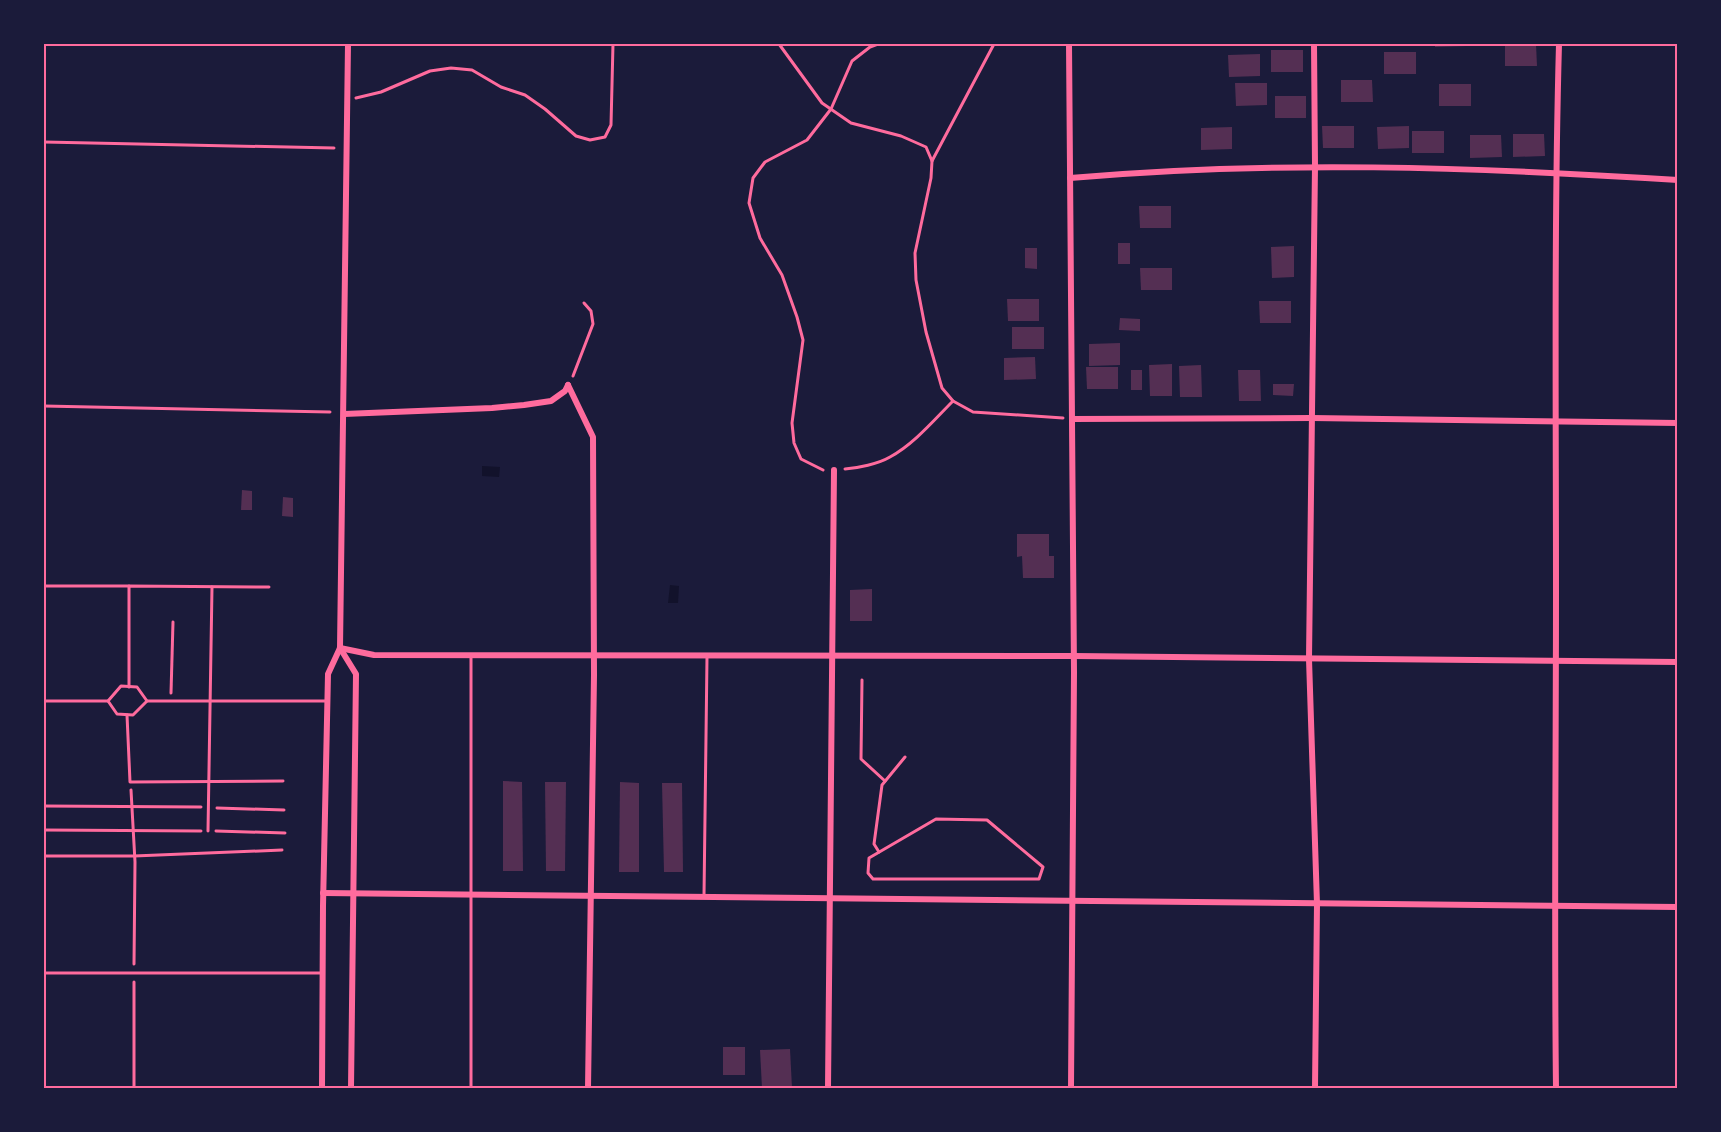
<svg xmlns="http://www.w3.org/2000/svg" width="1721" height="1132" font-family="Arial,sans-serif">
<style>
.water{fill:#12122b}
.building{fill:#542f53}
.lines{fill:none;stroke-linecap:round;stroke-linejoin:round}
.path{stroke:#ff6b9d;stroke-width:3}
.service{stroke:#ff6b9d;stroke-width:3}
.minor{stroke:#ff6b9d;stroke-width:6}
.neatline{fill:none;stroke:#ff6b9d;stroke-width:2}
</style>
<rect width="100%" height="100%" fill="#1b1b3a"/>
<g class="water">
<path d="M482 466 500 467 499 477 482 476Z"/>
<path d="M670 585 679 586 678 603H668Z"/>
</g>
<g class="building">
<path d="M1435 44H1467V46L1435 47Z"/>
<path d="M1505 44H1536L1537 66H1505Z"/>
<rect x="1271" y="50" width="32" height="22"/>
<rect x="1384" y="52" width="32" height="22"/>
<path d="M1260 54V76L1229 77 1228 55Z"/>
<path d="M1341 80H1372L1373 102H1341Z"/>
<path d="M1235 83H1267V105L1236 106Z"/>
<rect x="1439" y="84" width="32" height="22"/>
<rect x="1275" y="96" width="31" height="22"/>
<path d="M1322 126H1354V148H1323Z"/>
<path d="M1409 126V148L1378 149 1377 127Z"/>
<path d="M1232 127V149L1201 150V128Z"/>
<rect x="1412" y="131" width="32" height="22"/>
<path d="M1513 134H1544L1545 156 1513 157Z"/>
<path d="M1470 135H1501L1502 157 1470 158Z"/>
<path d="M1139 206H1171V228H1140Z"/>
<rect x="1118" y="243" width="12" height="21"/>
<path d="M1294 246V277L1272 278 1271 247Z"/>
<path d="M1025 248H1037V269L1025 268Z"/>
<path d="M1140 268H1172V290H1141Z"/>
<path d="M1007 299H1039V321H1008Z"/>
<path d="M1259 301H1291V323H1260Z"/>
<path d="M1120 318 1140 319V331L1119 330Z"/>
<rect x="1012" y="327" width="32" height="22"/>
<path d="M1120 343V365L1089 366V344Z"/>
<path d="M1035 357 1036 379 1004 380V358Z"/>
<path d="M1172 364V396H1150L1149 365Z"/>
<path d="M1201 365 1202 397H1180L1179 366Z"/>
<path d="M1086 367H1118V389H1087Z"/>
<rect x="1131" y="370" width="11" height="20"/>
<path d="M1238 370H1260L1261 401H1239Z"/>
<path d="M1273 384H1294L1293 396 1273 395Z"/>
<path d="M242 490 252 491V510H241Z"/>
<path d="M283 497 293 498V517L282 516Z"/>
<path d="M1017 534H1049V556H1054V578H1023L1022 556 1017 557Z"/>
<path d="M872 589V621H850V590Z"/>
<path d="M503 781 522 782 523 871H503Z"/>
<path d="M545 782H566L565 871H546Z"/>
<path d="M620 782 639 783V872H619Z"/>
<path d="M662 783H682L683 872H664Z"/>
<rect x="723" y="1047" width="22" height="28"/>
<path d="M790 1049 792 1088H762L760 1050Z"/>
</g>
<g class="lines">
<g class="path">
<path d="M779 44 822 103 851 123 901 136 926 147 932 161 931 178 915 253 916 280 926 332 942 388 953 401 973 412 1063 418"/>
<path d="M356 98 381 92 430 71 451 68 472 70 501 87 525 95 545 109 576 136 590 140 605 137 611 125 613 44"/>
<path d="M44 142 334 148"/>
<path d="M932 161 994 44"/>
<path d="M573 376 593 324 591 311 584 303"/>
<path d="M44 406 330 412"/>
<path d="M845 469C858 468 878 464 890 457 914 444 934 420 953 401"/>
<path d="M823 470 801 459 794 443 792 423 803 340 797 317 782 275 760 238 749 203 753 178 765 162 807 140 831 109 852 61 870 47 878 44"/>
<path d="M862 680 861 759 885 781"/>
<path d="M171 693 173 622"/>
<path d="M131 790 135 862 134 964"/>
<path d="M44 806 201 807"/>
<path d="M217 808 284 810"/>
<path d="M936 819 987 820 1043 867 1039 879H873L868 873 869 858Z"/>
<path d="M44 830 201 831"/>
<path d="M216 831 285 833"/>
<path d="M879 852 874 844 882 785 905 757"/>
<path d="M44 856H134L282 850"/>
<path d="M134 1088V982"/>
</g>
<g class="service">
<path d="M44 586H129"/>
<path d="M129 687V586L269 587"/>
<path d="M44 701H108L121 686 137 687 147 701H327"/>
<path d="M108 701 117 714 133 715 147 701"/>
<path d="M127 715 130 782 283 781"/>
<path d="M208 831 212 587"/>
<path d="M704 896 707 657"/>
<path d="M44 973H322"/>
<path d="M471 1088V655"/>
</g>
<g class="minor">
<path d="M1069 44 1074 672 1071 1088"/>
<path d="M1314 44 1315 166 1309 659 1317 904 1315 1088"/>
<path d="M1070 178C1272 160 1475 167 1678 180"/>
<path d="M568 385 593 437 594 675 588 1088"/>
<path d="M344 414 492 408 524 405 551 401 565 391 568 385"/>
<path d="M1072 419 1312 418 1678 423"/>
<path d="M340 648 374 655 1074 656 1678 662"/>
<path d="M340 648 356 674 351 1088"/>
<path d="M323 893 1678 907"/>
<path d="M322 1088 323 906 328 674 340 648 348 44"/>
<path d="M828 1088 834 470"/>
<path d="M1556 1088C1554 922 1556 756 1556 590 1556 408 1554 225 1559 44"/>
</g>
</g>
<rect width="1721" height="1132" fill="none" stroke="#1b1b3a" stroke-width="90"/>
<rect x="45" y="45" width="1631" height="1042" class="neatline"/>
</svg>
